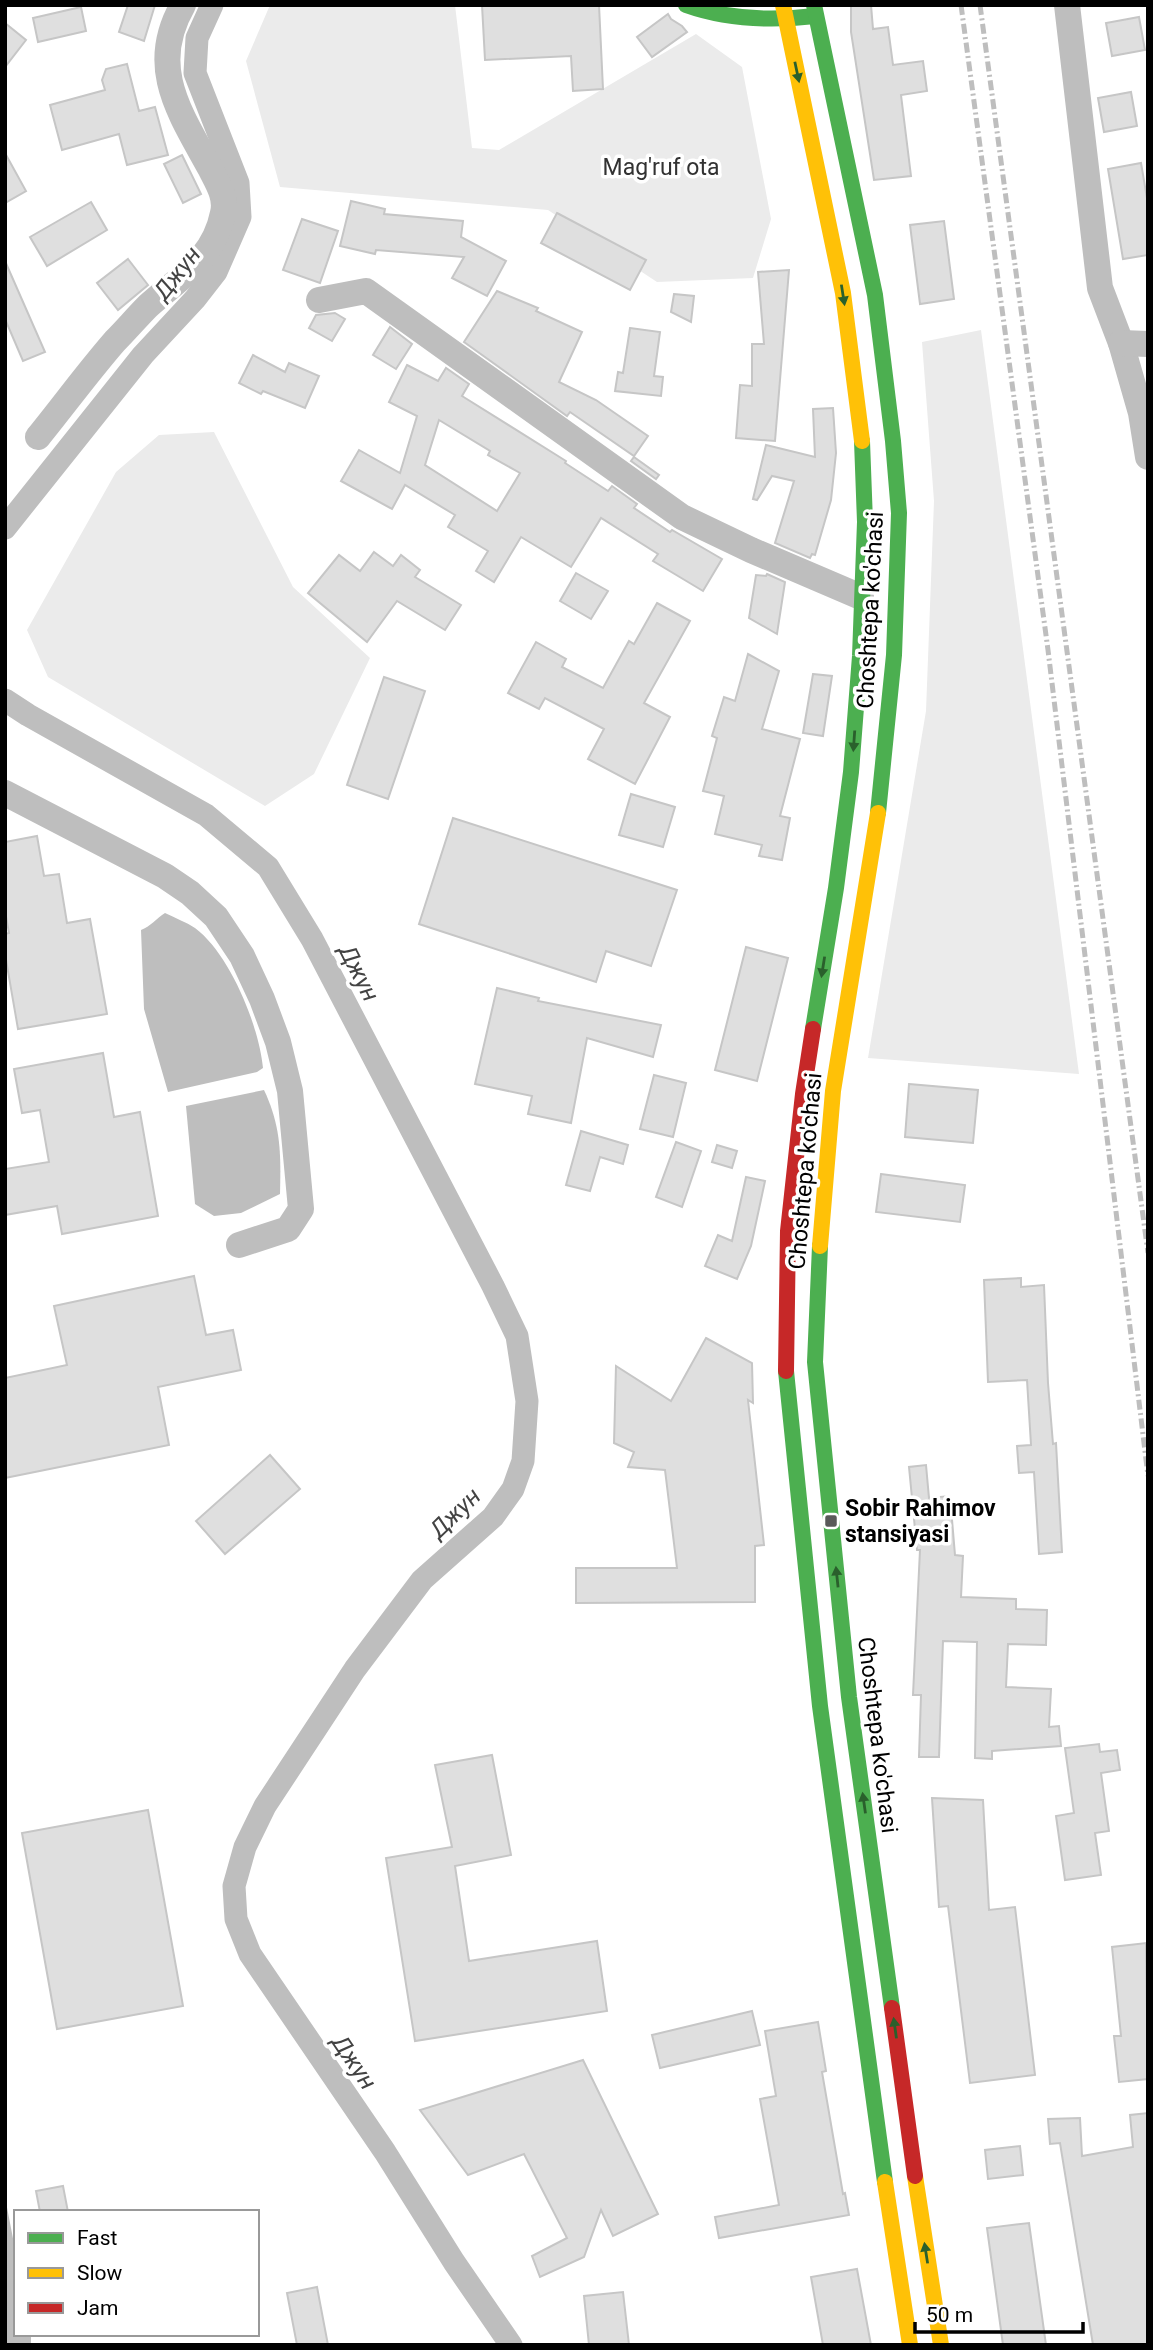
<svg xmlns="http://www.w3.org/2000/svg" width="1153" height="2350" font-family="Roboto,sans-serif">
<style>
.green{fill:#ebebeb}
.water{fill:#bebebe}
.lines{fill:none;stroke-linecap:round;stroke-linejoin:round}
.canal{stroke:#bebebe;stroke-width:23}
.building{fill:#dfdfdf;stroke:#c6c6c6;stroke-width:2;fill-rule:evenodd}
.street{stroke:#bebebe;stroke-width:26}
.fast{stroke:#4caf50;stroke-width:16}
.slow{stroke:#ffc107;stroke-width:16}
.jam{stroke:#c62828;stroke-width:16}
.rail{stroke:#bebebe;stroke-width:5;stroke-dasharray:10 3.5 2 3.5;stroke-linecap:butt}
.oneway{fill:#2a602c}
.poi-dot{fill:#595959;stroke:#fff;stroke-width:2.5}
.labels{text-anchor:middle;stroke-width:7;stroke-linejoin:round;paint-order:stroke}
.park-label{font-size:23px;fill:#323232;stroke:#fff}
.street-label{font-size:23px;fill:#000;stroke:#fff}
.poi-label{font-size:23px;font-weight:bold;fill:#000;stroke:#fff;text-anchor:start}
.water-label{font-size:24px;font-style:italic;fill:#434343;stroke:#fff}
</style>
<rect width="100%" height="100%" fill="#fff"/>
<g class="green">
<path d="M270 5H455L472 148 499 150 696 34 742 67 771 219 753 278 657 282 548 210 280 187 246 61Z"/>
<path d="M981 330 1079 1074 868 1058 926 711 934 501 922 342Z"/>
<path d="M214 432 293 587 370 658 314 774 265 806 48 677 27 630 116 472 159 435Z"/>
</g>
<g class="water">
<path d="M165 913C175 918 186 922 195 928 230 954 259 1026 263 1068L257 1072 168 1092 144 1009 141 930C150 927 157 918 165 913Z"/>
<path d="M264 1090C281 1126 281 1154 280 1194L241 1213 214 1216 195 1204 186 1106Z"/>
<path d="M5 2197 16 2254V2334H31V2345H5Z"/>
</g>
<g class="lines">
<g class="canal">
<path d="M5 528 143 355 195 299 216 272 240 217 238 183 195 73 197 38 212 5"/>
<path d="M5 700 28 715 206 815 268 867 312 939 493 1286 517 1336 527 1401 523 1461 513 1489 493 1517 422 1580 355 1669 265 1806 245 1847 234 1886 236 1919 250 1954 385 2152 454 2262 511 2345"/>
</g>
</g>
<g class="building">
<path d="M128 5H155L144 41 119 32Z"/>
<path d="M482 5H599L603 89 573 91 571 56 485 60Z"/>
<path d="M851 5H871L873 29 888 27 893 65 923 61 927 91 901 95 911 176 874 180 851 32Z"/>
<path d="M81 7 86 31 38 42 33 18Z"/>
<path d="M668 14 671 19 682 26 687 32 652 57 637 37Z"/>
<path d="M1139 17 1145 50 1112 56 1106 23Z"/>
<path d="M5 23 26 40 5 67Z"/>
<path d="M127 64 139 111 155 107 168 155 127 165 119 134 62 150 50 105 105 90 102 80 106 69Z"/>
<path d="M1131 92 1137 126 1104 132 1098 98Z"/>
<path d="M5 153 26 191 5 203Z"/>
<path d="M182 155 201 194 183 203 164 164Z"/>
<path d="M1141 163 1148 204V255L1123 259 1108 169Z"/>
<path d="M351 201 385 209 384 214 463 221 461 237 506 261 487 296 452 278 464 257 376 250 375 254 340 246Z"/>
<path d="M91 202 107 230 47 266 30 237Z"/>
<path d="M557 213 646 260 630 290 541 243Z"/>
<path d="M302 219 338 231 320 283 283 270Z"/>
<path d="M944 221 954 299 920 304 910 225Z"/>
<path d="M128 259 148 285 118 310 97 283Z"/>
<path d="M5 261 45 352 23 361 5 319Z"/>
<path d="M789 270 775 441 736 438 740 385 752 386V344H764L758 272Z"/>
<path d="M497 291 538 308 536 311 582 332 559 382 596 400 648 436 634 456 570 412 567 416 464 342Z"/>
<path d="M674 294 694 296 691 322 671 312Z"/>
<path d="M335 313 345 319 332 341 309 328 316 315Z"/>
<path d="M390 327 412 344 396 369 373 355Z"/>
<path d="M630 328 660 332 654 376 663 377 661 396 615 391 618 372 623 373Z"/>
<path d="M253 355 285 372 289 363 319 376 305 408 263 391 261 394 239 383Z"/>
<path d="M407 365 438 381 446 368 469 384 462 396 566 461 565 463 608 491 612 486 637 504 634 508 670 532 672 530 722 559 703 591 653 561 658 554 601 518 571 567 521 537 494 582 476 571 488 551 448 527 455 515 405 485 392 509 341 481 359 450 400 473 417 416 389 402ZM439 420 490 451 488 455 520 473 497 511 425 465Z"/>
<path d="M833 408 836 453 831 500 815 555 812 554 810 558 775 543 794 481 772 476 757 500 753 499 766 445 815 457 813 409Z"/>
<path d="M634 457 659 475 656 479 631 461Z"/>
<path d="M374 552 393 566 401 555 420 570 415 577 461 605 445 630 397 601 367 642 308 593 339 555 360 571Z"/>
<path d="M576 573 608 591 591 619 560 601Z"/>
<path d="M767 574 785 582 777 634 749 618 756 575 766 576Z"/>
<path d="M657 603 690 621 644 703 670 717 635 784 588 759 604 729 545 698 539 709 508 693 536 642 566 659 562 667 603 688 629 641 634 644Z"/>
<path d="M748 654 779 671 762 729 800 739 780 816 790 818 782 860 759 856 762 845 715 834 724 796 703 791 717 738 712 736 724 697 735 701Z"/>
<path d="M813 674 832 676 823 736 803 733Z"/>
<path d="M384 677 425 691 388 799 347 785Z"/>
<path d="M631 794 675 807 663 847 619 835Z"/>
<path d="M453 818 677 890 651 966 606 951 596 982 419 924Z"/>
<path d="M37 836 44 876 59 874 67 923 90 919 107 1014 18 1029 5 954V934L9 933 5 911V842Z"/>
<path d="M746 947 788 958 757 1081 715 1070Z"/>
<path d="M497 988 539 998 538 1001 661 1025 653 1057 587 1038 571 1123 528 1114 532 1096 475 1084Z"/>
<path d="M103 1053 114 1117 140 1112 158 1216 62 1234 57 1206 5 1215V1169L49 1162 40 1110 22 1113 14 1069Z"/>
<path d="M654 1075 686 1083 673 1137 640 1129Z"/>
<path d="M909 1084 978 1090 973 1143 905 1137Z"/>
<path d="M581 1131 628 1145 623 1164 600 1157 590 1191 566 1185Z"/>
<path d="M676 1142 701 1151 682 1207 656 1197Z"/>
<path d="M717 1145 737 1151 732 1168 712 1162Z"/>
<path d="M881 1174 965 1185 960 1222 876 1212Z"/>
<path d="M746 1177 765 1181 751 1246 737 1279 705 1266 718 1235 732 1241Z"/>
<path d="M194 1276 206 1335 233 1330 241 1370 158 1387 169 1445 5 1478V1378L67 1365 54 1306Z"/>
<path d="M1021 1278V1287L1044 1285 1048 1383 1053 1444 1056 1443 1062 1552 1039 1554 1034 1472 1019 1473 1017 1446 1031 1445 1027 1380 988 1382 984 1280Z"/>
<path d="M706 1338 752 1363 753 1403 748 1400 764 1545 755 1546V1602L576 1603V1568H677L665 1470 628 1467 634 1452 614 1443 616 1366 671 1401Z"/>
<path d="M270 1455 300 1489 225 1554 196 1521Z"/>
<path d="M926 1465 929 1498 950 1496 955 1555 963 1556 961 1597 1016 1599V1609L1047 1610 1046 1645 1008 1644 1006 1687 1051 1689 1049 1727 1059 1726 1061 1746 992 1751V1759L975 1758 977 1642 943 1641 939 1757H919L921 1695H913L920 1550H917L909 1467Z"/>
<path d="M1099 1744 1100 1752 1117 1750 1120 1770 1101 1773 1109 1831 1095 1833 1101 1875 1065 1880 1056 1816 1074 1813 1065 1748Z"/>
<path d="M492 1755 511 1855 455 1866 469 1961 597 1941 607 2011 415 2041 386 1858 452 1847 435 1765Z"/>
<path d="M932 1798 983 1800 989 1910 1015 1907 1035 2075 970 2083 948 1906 939 1907Z"/>
<path d="M148 1810 183 2006 57 2029 22 1833Z"/>
<path d="M1146 1943 1148 2079 1119 2082 1114 2036H1121L1112 1947Z"/>
<path d="M752 2011 760 2045 660 2068 652 2035Z"/>
<path d="M818 2022 826 2071 822 2072 843 2194 845 2193 849 2215 719 2238 715 2217 779 2205 760 2099 776 2096 765 2031Z"/>
<path d="M583 2060 658 2214 613 2236 601 2210 584 2257 540 2277 532 2256 567 2238 524 2154 468 2175 420 2110Z"/>
<path d="M1148 2113V2345H1093L1060 2143 1050 2144 1048 2119 1080 2118 1082 2156 1133 2147 1130 2115Z"/>
<path d="M1020 2146 1023 2175 988 2179 985 2150Z"/>
<path d="M63 2186 68 2212H40L36 2191Z"/>
<path d="M1029 2223 1046 2345H1003L987 2228Z"/>
<path d="M857 2269 871 2345H823L811 2277Z"/>
<path d="M317 2287 328 2345H297L287 2293Z"/>
<path d="M623 2292 629 2345H589L584 2296Z"/>
</g>
<g class="lines">
<g class="street">
<path d="M1067 5 1100 288 1121 343 1141 413 1148 457"/>
<path d="M319 300 366 291 682 517 751 550 861 597"/>
<path d="M1121 343 1148 344"/>
<path d="M38 437C64 405 88 372 115 341 126 330 137 317 148 306 180 277 214 259 223 213 227 197 217 182 210 168 180 113 147 67 183 5"/>
<path d="M5 793 165 876 190 893 216 917 242 956 262 999 278 1042 290 1091 301 1209 288 1229 239 1245"/>
</g>
<g class="fast">
<path d="M686 5C728 20 771 21 815 16"/>
<path d="M814 5 875 295 893 441 899 513 894 655 878 813"/>
<path d="M813 1029 836 888 851 772 860 656 865 522 862 441"/>
<path d="M820 1246 815 1362 849 1697 892 2008"/>
<path d="M786 1371 820 1706 885 2182"/>
</g>
<g class="slow">
<path d="M783 5 843 293 862 441"/>
<path d="M820 1246 833 1091 878 813"/>
<path d="M915 2176 941 2345"/>
<path d="M885 2182 910 2345"/>
</g>
<g class="jam">
<path d="M786 1371 788 1231 803 1094 813 1029"/>
<path d="M892 2008 915 2176"/>
</g>
<g class="rail">
<path d="M961 5 1048 650 1148 1476"/>
<path d="M980 5 1148 1253"/>
</g>
</g>
<defs><path id="oneway-solid" d="M-6-.8H1V-3.2L6.5 0L1 3.2V.8H-6Z" transform="scale(1.75)"/></defs>
<g class="oneway">
<use href="#oneway-solid" transform="translate(797 72) rotate(78)"/>
<use href="#oneway-solid" transform="translate(843 295) rotate(81)"/>
<use href="#oneway-solid" transform="translate(854 741) rotate(94)"/>
<use href="#oneway-solid" transform="translate(823 967) rotate(99)"/>
<use href="#oneway-solid" transform="translate(837 1577) rotate(-96)"/>
<use href="#oneway-solid" transform="translate(864 1803) rotate(-98)"/>
<use href="#oneway-solid" transform="translate(895 2028) rotate(-98)"/>
<use href="#oneway-solid" transform="translate(926 2253) rotate(-99)"/>
</g>
<rect class="poi-dot" x="824" y="1514" width="14" height="14" rx="3.5"/>
<g class="labels">
<g class="park-label">
<text x="661" y="175">Mag'ruf ota</text>
</g>
<g class="street-label">
<text transform="translate(870 610) rotate(-87)" y="8">Choshtepa ko'chasi</text>
<text transform="translate(805 1171) rotate(-85)" y="8">Choshtepa ko'chasi</text>
<text transform="translate(878 1735) rotate(83)" y="8">Choshtepa ko'chasi</text>
</g>
<g class="poi-label">
<text x="845" y="1516">Sobir Rahimov<tspan x="845" dy="26">stansiyasi</tspan></text>
</g>
<g class="water-label">
<text transform="translate(177 273) rotate(-52)" y="8">Джун</text>
<text transform="translate(359 973) rotate(63)" y="8">Джун</text>
<text transform="translate(455 1513) rotate(-44)" y="8">Джун</text>
<text transform="translate(354 2062) rotate(56)" y="8">Джун</text>
</g>
</g>
<rect width="1153" height="2350" fill="none" stroke="#000000" stroke-width="14"/>
<rect x="14" y="2210" width="245" height="126" fill="#ffffff" stroke="#999999" stroke-width="2"/>
<rect x="28" y="2233" width="35" height="10" fill="#4caf50" stroke="#999999" stroke-width="2"/>
<text x="77" y="2245" font-size="21" fill="#000000">Fast</text>
<rect x="28" y="2268" width="35" height="10" fill="#ffc107" stroke="#999999" stroke-width="2"/>
<text x="77" y="2280" font-size="21" fill="#000000">Slow</text>
<rect x="28" y="2303" width="35" height="10" fill="#c62828" stroke="#999999" stroke-width="2"/>
<text x="77" y="2315" font-size="21" fill="#000000">Jam</text>
<path d="M915 2322v10h168v-10" fill="none" stroke="#000000" stroke-width="3.5"/>
<text x="926" y="2322" font-size="21" fill="#000000" stroke="#ffffff" stroke-width="5" paint-order="stroke">50 m</text>
</svg>
